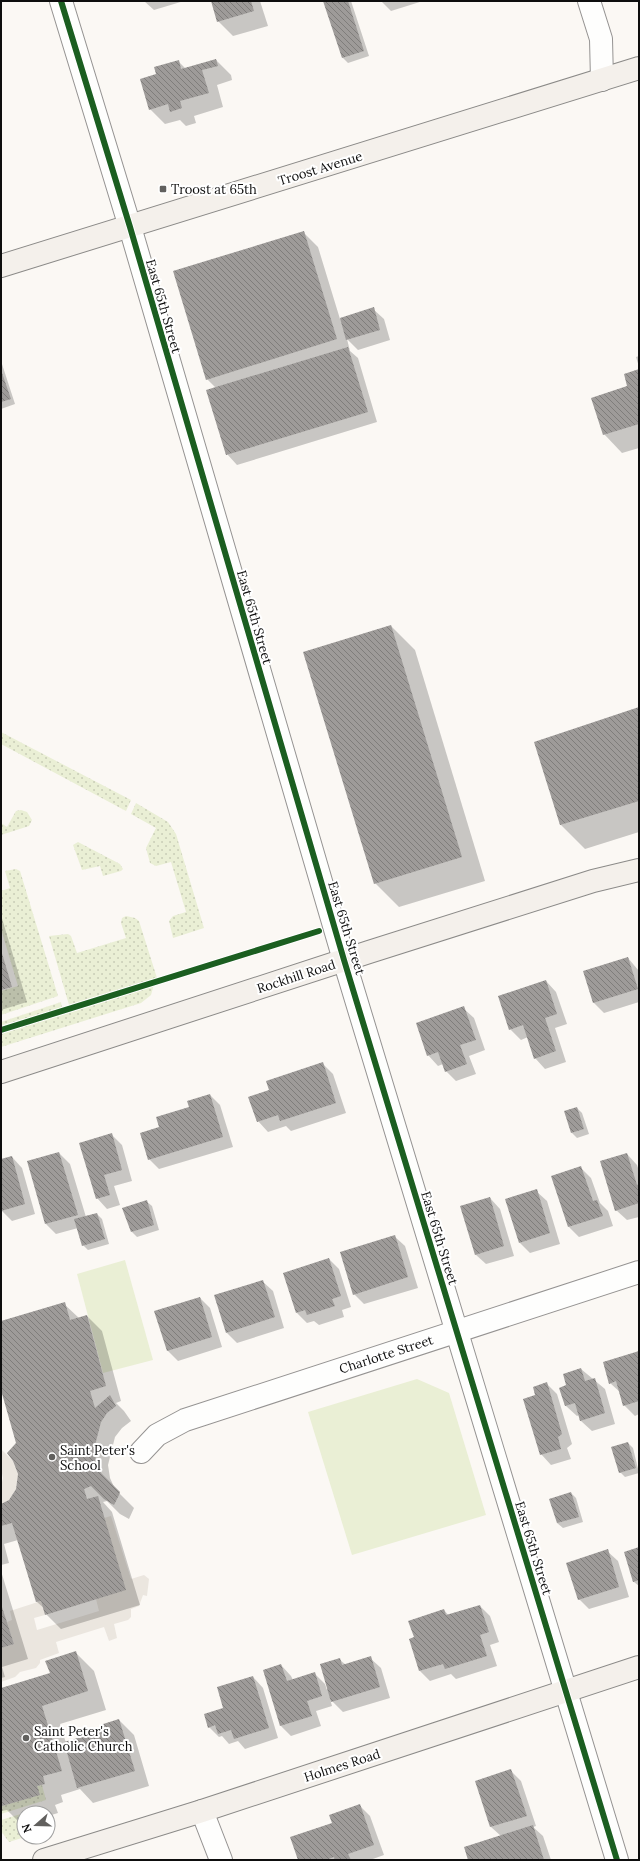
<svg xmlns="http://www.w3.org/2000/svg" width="640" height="1861" font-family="Lora,serif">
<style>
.grass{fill:url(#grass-dots)}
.park{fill:#eaefd5}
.plaza{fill:#ebe6df}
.shadow{fill:#0003}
.building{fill:url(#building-back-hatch)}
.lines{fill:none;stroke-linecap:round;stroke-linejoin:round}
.street-casing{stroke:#959392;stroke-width:24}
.secondary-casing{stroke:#8b8a88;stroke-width:24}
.street{stroke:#fefefd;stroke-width:22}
.secondary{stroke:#f4f0eb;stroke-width:22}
.cycleway-casing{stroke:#fff;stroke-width:8}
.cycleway{stroke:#1b5e20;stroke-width:6}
.poi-dot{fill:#61605e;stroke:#fff;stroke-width:1.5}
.labels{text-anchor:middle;stroke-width:4;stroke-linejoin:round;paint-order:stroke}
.street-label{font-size:13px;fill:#0e0e0e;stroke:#fff}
.poi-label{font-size:13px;fill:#0e0e0e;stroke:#fff;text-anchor:start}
</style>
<defs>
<pattern id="grass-dots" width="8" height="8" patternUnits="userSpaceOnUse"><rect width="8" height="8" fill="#eaefd5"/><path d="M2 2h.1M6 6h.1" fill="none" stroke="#c8ccb6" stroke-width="1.8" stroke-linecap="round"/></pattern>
<pattern id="building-back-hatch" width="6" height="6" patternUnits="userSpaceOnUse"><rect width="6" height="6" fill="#9e9b99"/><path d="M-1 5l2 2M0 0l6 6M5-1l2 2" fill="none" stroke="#7f7d7b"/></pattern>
</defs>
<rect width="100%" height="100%" fill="#fbf8f4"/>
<g class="grass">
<path d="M1 732 131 800 126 811 1 744Z"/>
<path d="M136 803 168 822 176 834 204 928 173 938 169 921 173 916 186 912 171 862 156 866 150 863 146 848 156 828 131 814Z"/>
<path d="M21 810 27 812 32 820 29 826 1 835V823L7 827 16 811Z"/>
<path d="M78 842 120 864 123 869 121 871 103 876 100 866 82 870 73 845Z"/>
<path d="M16 869 20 871 58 996 1 1015V991L18 986 1 929V891L10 888 5 871Z"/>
<path d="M126 916 135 918 139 921 157 978 69 1005 49 936 68 934 71 936 77 953 126 938 121 923 122 918Z"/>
<path d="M154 984 151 995 141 1003 1 1047V1033Z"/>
<path d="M61 1002 62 1008 1 1027V1022Z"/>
<path d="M42 1785 46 1800 1 1814V1804L2 1806 39 1795 37 1786Z"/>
<path d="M24 1813 25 1837 9 1842 1 1831V1820Z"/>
</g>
<g class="park">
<path d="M125 1260 153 1360 103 1373 77 1274Z"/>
<path d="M417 1379 449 1393 486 1515 352 1555 308 1412Z"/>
</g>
<g class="plaza">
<path d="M1 1449 13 1461 18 1474 16 1489 9 1500 1 1504V1486L3 1478 1 1469Z"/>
<path d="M111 1516 131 1579 144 1575 149 1579 147 1596 143 1595 139 1606 131 1609V1617L128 1620 114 1624 117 1638 109 1641 104 1627 56 1642 59 1653 40 1660V1663L36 1668 20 1672 15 1677 1 1682V1648L14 1644 7 1622 12 1620 10 1611 41 1601 45 1615 34 1618 37 1630 99 1611 96 1599 104 1518Z"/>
</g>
<g class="shadow">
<path d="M144 1H184L154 10Z"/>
<path d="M212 1H260L268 26 233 36 218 21Z"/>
<path d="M324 1H351L369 56 348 63 343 58Z"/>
<path d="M381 1H423L391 11Z"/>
<path d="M216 60 231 75 232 80 217 85 223 107 194 116 196 123 186 126 180 120 165 124 150 109 157 75 178 61 186 69Z"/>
<path d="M303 232 318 247 340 319 373 309 384 319 390 340 358 350 347 339 350 351 358 358 377 422 237 465 227 454 216 388 207 379Z"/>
<path d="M639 356V367L636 357Z"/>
<path d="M1 361 15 404 1 409Z"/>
<path d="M639 370V448L622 453 604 434Z"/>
<path d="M391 626 415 650 485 881 399 907 375 883Z"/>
<path d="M639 708V832L585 849 561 825 536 742Z"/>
<path d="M1 915 27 1002 1 1010Z"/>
<path d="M628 958 639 971V1002L604 1013 594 1003Z"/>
<path d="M546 981 556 992 567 1024 555 1028 566 1062 545 1069 535 1058 528 1037 521 1040 510 1029Z"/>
<path d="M463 1008 474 1018 485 1050 469 1056 476 1074 456 1081 446 1071 443 1064 438 1066 428 1055Z"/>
<path d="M323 1064 333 1074 346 1113 291 1131 286 1126 268 1132 258 1121 271 1090Z"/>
<path d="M210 1095 220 1105 233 1147 159 1169 149 1159 160 1128Z"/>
<path d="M577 1108 582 1113 589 1134 577 1138 572 1133Z"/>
<path d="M111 1134 122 1145 132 1181 114 1186 120 1205 107 1209 97 1198Z"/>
<path d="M59 1153 70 1164 86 1217 97 1214 102 1219 109 1244 88 1250 83 1245 78 1228 56 1234 46 1224Z"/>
<path d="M627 1154 637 1165 639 1171V1217L627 1220 616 1210Z"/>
<path d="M12 1157 22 1168 35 1214 12 1221 1 1210V1160Z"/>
<path d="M581 1168 591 1178 600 1203 608 1211 613 1226 579 1237 569 1227Z"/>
<path d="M536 1191 547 1201 560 1244 530 1253 520 1243Z"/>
<path d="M490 1198 500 1209 514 1256 486 1264 475 1254Z"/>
<path d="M146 1201 152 1206 159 1230 137 1237 132 1232Z"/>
<path d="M394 1236 405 1246 418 1288 364 1304 354 1294Z"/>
<path d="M329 1259 339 1269 351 1307 342 1310 344 1317 319 1325 314 1321 307 1323 297 1313Z"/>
<path d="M262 1281 273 1291 284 1328 237 1343 227 1333Z"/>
<path d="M200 1298 210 1308 222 1347 178 1361 168 1351Z"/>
<path d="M64 1304 79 1318 87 1316 102 1331 121 1401 116 1403 124 1411 131 1421 122 1428 115 1437 108 1465 110 1478 115 1489 134 1508 129 1519 120 1514 107 1501 103 1502 112 1512 140 1605 61 1629 46 1614 45 1609 37 1602 18 1540 4 1544 9 1563 1 1565V1504L10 1501 17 1489 19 1474 17 1443 1 1387V1322Z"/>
<path d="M639 1352V1414L635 1416 624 1405 621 1393 610 1383Z"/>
<path d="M581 1369 605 1389 615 1424 592 1431 581 1421 579 1415 577 1416 566 1406 568 1386Z"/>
<path d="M547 1384 557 1394 572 1444 567 1448 571 1459 551 1465 541 1454 536 1396Z"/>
<path d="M628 1443 633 1448 639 1473 625 1477 620 1472Z"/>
<path d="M571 1493 576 1498 583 1522 563 1528 557 1523Z"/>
<path d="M639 1548V1586L634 1582 625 1553Z"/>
<path d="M607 1551 618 1561 629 1597 589 1609 579 1599Z"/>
<path d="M1 1571 28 1659 2 1667 5 1677 1 1678Z"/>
<path d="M480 1606 490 1616 499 1642 490 1645 497 1666 456 1679 451 1674 430 1681 420 1671 415 1638 444 1610 449 1616Z"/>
<path d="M76 1653 94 1671 106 1710 60 1724 66 1743 103 1732 119 1720 134 1735 149 1786 93 1803 80 1789 61 1795 63 1802 55 1805 58 1813 48 1816V1813H24V1824H21L7 1810 1 1811V1689L51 1674Z"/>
<path d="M370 1658 381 1668 390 1698 343 1712 330 1699 332 1706 316 1711 321 1726 291 1736 281 1726 264 1671 281 1665 291 1676 293 1680 314 1673 325 1684 327 1690 328 1689 339 1659 346 1665Z"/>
<path d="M253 1677 263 1688 278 1738 245 1749 238 1741 229 1744 222 1736 219 1737 209 1727Z"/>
<path d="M511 1771 521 1781 536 1826 533 1827 543 1836 551 1860H469L501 1836 491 1827 476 1782Z"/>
<path d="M360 1806 370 1816 384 1855 370 1860H299L333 1824Z"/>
</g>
<g class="building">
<path d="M211 1H251L254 11 217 22Z"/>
<path d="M323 1H348L364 51 342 58Z"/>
<path d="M216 59 218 66 202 70 209 93 180 101 182 108 170 112 168 104 149 110 140 79 156 74 154 67 179 60 181 69Z"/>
<path d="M304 231 337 339 206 380 173 271Z"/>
<path d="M374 307 380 330 346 340 340 318Z"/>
<path d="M348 347 368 412 226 455 206 390Z"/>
<path d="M639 369V424L603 435 591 398 627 386 624 374Z"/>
<path d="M1 370 11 399 1 402Z"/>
<path d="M391 625 462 857 374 884 303 652Z"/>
<path d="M639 707V801L560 825 534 742Z"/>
<path d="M1 950 12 987 1 990Z"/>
<path d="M628 957 638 989 593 1003 583 971Z"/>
<path d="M546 980 557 1014 545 1018 556 1051 534 1059 523 1025 509 1030 498 996Z"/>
<path d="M464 1006 476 1040 460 1045 467 1064 445 1072 438 1052 427 1056 416 1023Z"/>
<path d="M323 1062 336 1103 280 1121 278 1115 257 1122 248 1097 269 1090 266 1081Z"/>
<path d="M210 1094 223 1137 148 1160 140 1133 159 1127 156 1117 189 1107 187 1101Z"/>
<path d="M577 1107 584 1129 571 1133 564 1111Z"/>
<path d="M112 1133 122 1170 104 1175 110 1195 96 1199 79 1143Z"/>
<path d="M59 1152 78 1215 45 1224 27 1161Z"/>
<path d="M627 1153 637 1185 639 1184V1203L615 1211 600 1161Z"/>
<path d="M12 1156 25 1204 1 1211V1159Z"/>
<path d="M581 1166 593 1201 597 1200 603 1216 568 1227 551 1176Z"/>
<path d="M537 1189 550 1233 519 1243 505 1199Z"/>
<path d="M490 1197 504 1246 475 1255 460 1206Z"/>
<path d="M147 1200 154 1225 131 1232 122 1208Z"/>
<path d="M97 1213 105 1239 82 1246 74 1219Z"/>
<path d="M395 1235 408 1277 353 1295 340 1252Z"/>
<path d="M329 1258 341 1296 332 1299 335 1306 307 1315 305 1310 296 1313 283 1273Z"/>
<path d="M263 1280 275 1317 226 1333 214 1295Z"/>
<path d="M200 1297 212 1337 167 1351 154 1311Z"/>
<path d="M65 1302 70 1320 87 1315 106 1386 90 1391 95 1408 110 1395 116 1406 107 1413 101 1422 94 1449 96 1462 101 1473 120 1492 119 1495 114 1505 104 1499 91 1486 84 1489 87 1499 98 1496 126 1590 45 1615 41 1601 36 1602 12 1523 1 1526V1504L9 1500 16 1489 18 1474 13 1461 7 1453 16 1443 1 1390V1321Z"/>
<path d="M639 1351V1401L623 1406 616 1381 609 1384 603 1362Z"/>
<path d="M581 1368 585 1381 595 1378 605 1413 580 1421 575 1403 565 1406 559 1388 566 1385 563 1374Z"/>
<path d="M547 1382 562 1434 558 1437 561 1449 540 1455 523 1399 535 1395 533 1387Z"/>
<path d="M628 1442 636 1468 619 1473 611 1447Z"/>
<path d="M571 1492 579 1517 557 1523 549 1499Z"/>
<path d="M639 1547V1580L633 1582 624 1552Z"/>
<path d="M608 1549 619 1587 578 1600 566 1563Z"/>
<path d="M1 1604 14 1644 1 1648Z"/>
<path d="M480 1605 489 1632 480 1635 487 1656 445 1669 443 1664 419 1671 409 1639 414 1637 408 1621 444 1609 446 1615Z"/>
<path d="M76 1651 88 1691 42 1706 62 1771 43 1776 45 1784 37 1786 40 1795 2 1806 1 1688 50 1673 45 1661Z"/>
<path d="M371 1656 380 1687 331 1702 320 1664 340 1658 342 1665Z"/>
<path d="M281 1664 287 1681 315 1672 322 1696 307 1701 312 1716 280 1726 263 1670Z"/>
<path d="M253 1676 269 1728 234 1739 231 1730 218 1734 215 1725 208 1728 204 1714 223 1708 217 1687Z"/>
<path d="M119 1719 135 1771 77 1788 64 1742 102 1731 100 1725Z"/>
<path d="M511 1769 527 1816 490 1827 475 1781Z"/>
<path d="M360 1804 374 1845 348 1854 351 1860H335L334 1857 326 1860H298L290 1837 332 1823 329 1815Z"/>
<path d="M533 1825 544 1860H468L464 1847Z"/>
</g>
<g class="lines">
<defs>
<g id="street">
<path d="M61 1 130 227 344 960 617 1860"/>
<path d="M589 1 601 39 602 80"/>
<path d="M141 1452 157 1435 185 1420 639 1272"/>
<path d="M202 1811 221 1860"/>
</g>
<g id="secondary">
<path d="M1 266 639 68"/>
<path d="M1 1072 369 952 593 881 639 870"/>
<path d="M44 1860 202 1811 639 1667"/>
</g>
</defs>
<use href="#street" class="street-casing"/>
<use href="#secondary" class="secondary-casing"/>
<use href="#street" class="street"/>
<use href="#secondary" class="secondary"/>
<defs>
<g id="cycleway">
<path d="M61 1 130 227 344 960 617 1860"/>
<path d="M1 1030 319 931"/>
</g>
</defs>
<use href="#cycleway" class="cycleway-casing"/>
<use href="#cycleway" class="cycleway"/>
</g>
<g class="poi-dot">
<rect x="159" y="185" width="8" height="8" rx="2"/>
<circle cx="52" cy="1457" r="4"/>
<circle cx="26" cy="1738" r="4"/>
</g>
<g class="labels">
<g class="street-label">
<text transform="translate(320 168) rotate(-17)" y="5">Troost Avenue</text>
<text transform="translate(164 306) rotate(74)" y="5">East 65th Street</text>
<text transform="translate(255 617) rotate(74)" y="5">East 65th Street</text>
<text transform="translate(347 928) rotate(73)" y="5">East 65th Street</text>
<text transform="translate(296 976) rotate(-18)" y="5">Rockhill Road</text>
<text transform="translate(440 1238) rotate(73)" y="5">East 65th Street</text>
<text transform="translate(386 1354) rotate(-18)" y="5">Charlotte Street</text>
<text transform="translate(534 1548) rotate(73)" y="5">East 65th Street</text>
<text transform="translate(342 1765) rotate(-18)" y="5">Holmes Road</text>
</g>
<g class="poi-label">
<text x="171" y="194">Troost at 65th</text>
<text x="60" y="1455">Saint Peter's<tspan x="60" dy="15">School</tspan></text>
<text x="34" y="1736">Saint Peter's<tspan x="34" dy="15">Catholic Church</tspan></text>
</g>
</g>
<rect width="640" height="1861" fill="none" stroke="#0e0e0e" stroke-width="4"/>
<g transform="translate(36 1825) rotate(250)"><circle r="19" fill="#ffffff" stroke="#9f9f9f"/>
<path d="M0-3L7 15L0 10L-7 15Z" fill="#61605e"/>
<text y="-6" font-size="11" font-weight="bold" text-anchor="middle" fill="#0e0e0e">N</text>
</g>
</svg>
